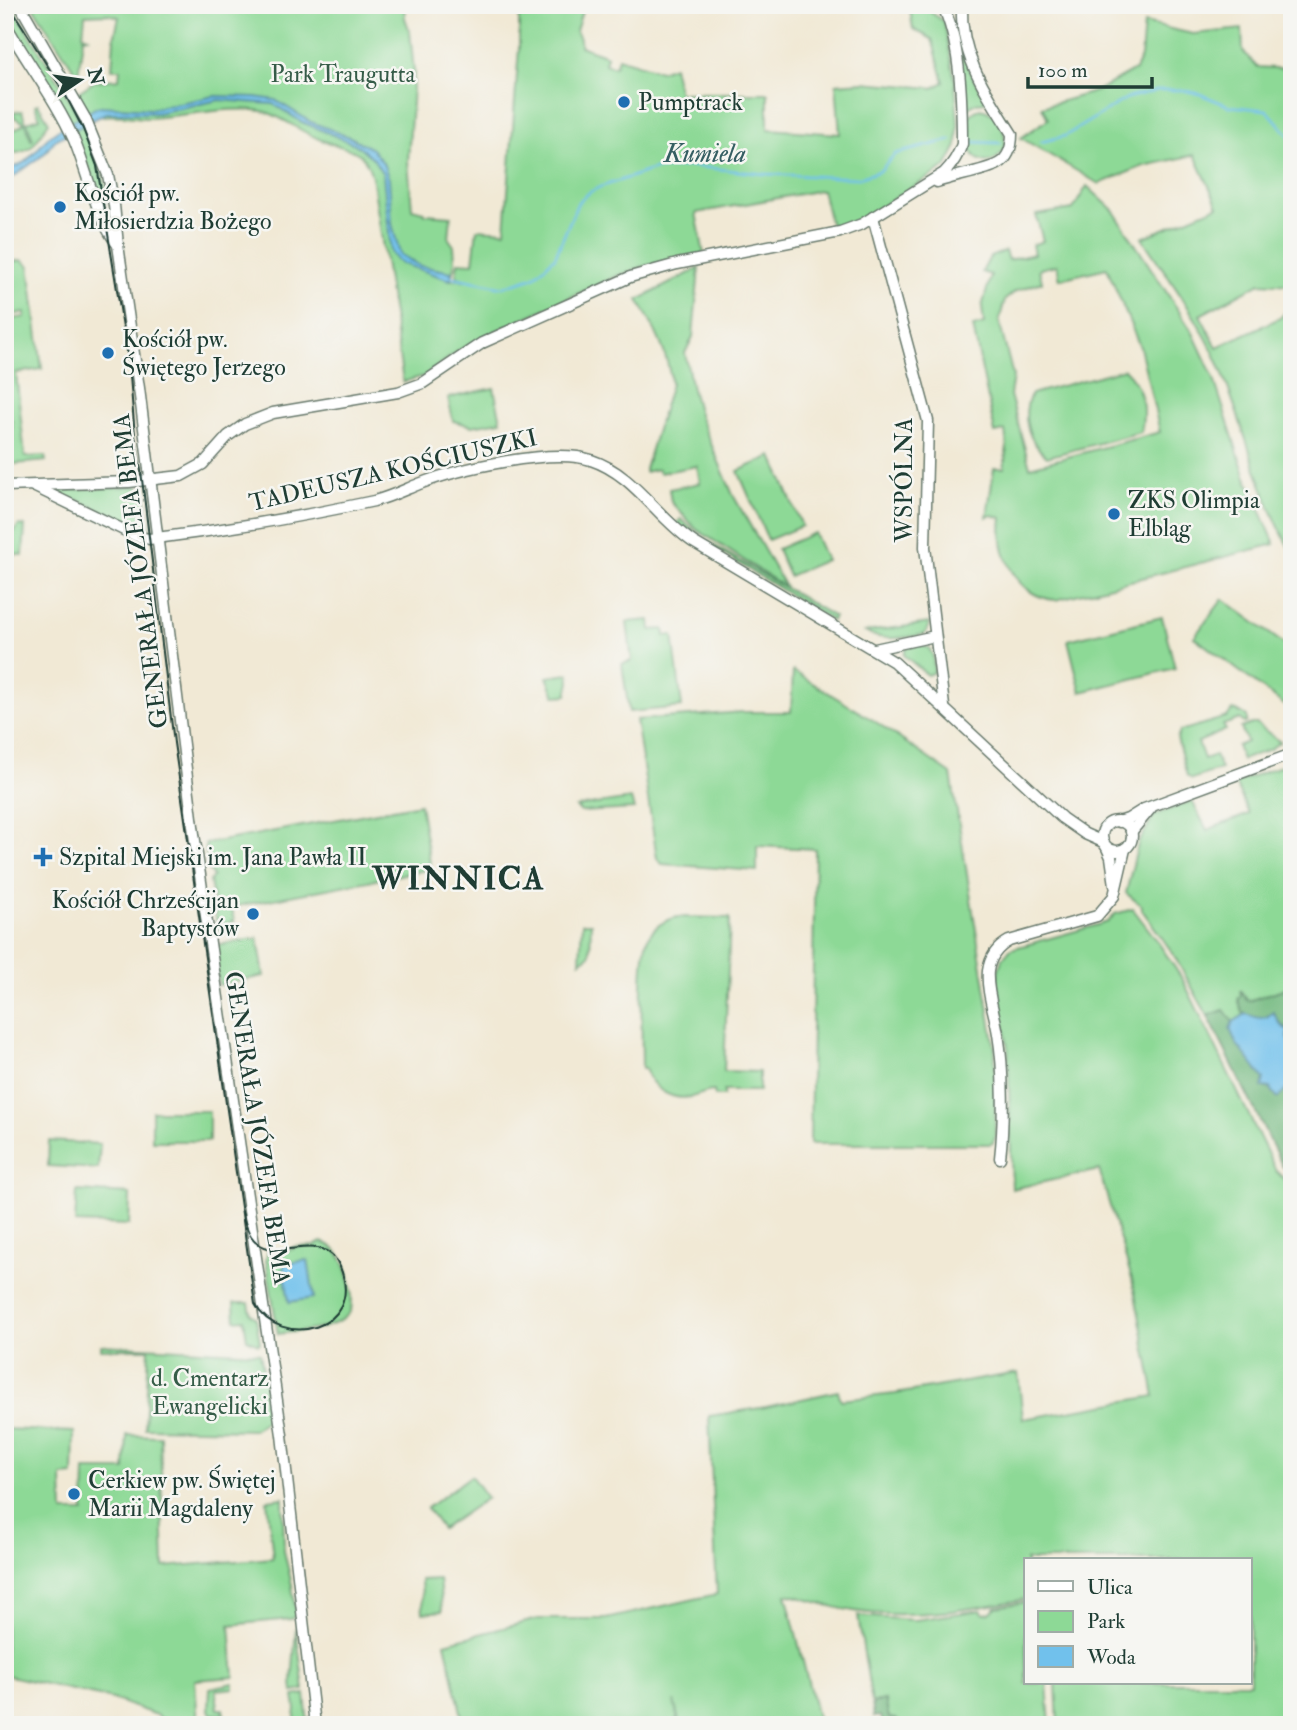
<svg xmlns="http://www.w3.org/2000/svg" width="1297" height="1730" font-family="'IM FELL Double Pica',serif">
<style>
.green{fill:#8dd996;stroke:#568b65;stroke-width:2;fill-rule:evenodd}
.forest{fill:#72b97f;stroke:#487b5a;stroke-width:2}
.water{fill:#71c1ec;stroke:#487f90;stroke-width:2}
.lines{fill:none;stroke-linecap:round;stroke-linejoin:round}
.stream{stroke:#71c1ec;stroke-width:2.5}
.minor-casing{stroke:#68796c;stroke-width:13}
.minor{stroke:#fff;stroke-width:10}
.tram{stroke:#1f3d34;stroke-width:2}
.poi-dot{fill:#1f6fb2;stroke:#f6f6f2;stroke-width:2.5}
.labels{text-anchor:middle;stroke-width:5;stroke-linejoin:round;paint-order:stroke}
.park-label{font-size:24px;fill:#355c48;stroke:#f6f6f2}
.poi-label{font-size:24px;fill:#1f3d34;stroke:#f6f6f2;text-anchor:start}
.street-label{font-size:24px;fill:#1f3d34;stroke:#f6f6f2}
.water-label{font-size:26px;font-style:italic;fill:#345e62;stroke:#f6f6f2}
.district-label{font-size:32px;font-weight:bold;letter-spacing:2px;fill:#1f3d34;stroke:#f6f6f2}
</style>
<rect width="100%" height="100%" fill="#f6f6f2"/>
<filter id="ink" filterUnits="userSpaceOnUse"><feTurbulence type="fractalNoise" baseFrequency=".0143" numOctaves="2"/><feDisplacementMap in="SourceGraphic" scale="14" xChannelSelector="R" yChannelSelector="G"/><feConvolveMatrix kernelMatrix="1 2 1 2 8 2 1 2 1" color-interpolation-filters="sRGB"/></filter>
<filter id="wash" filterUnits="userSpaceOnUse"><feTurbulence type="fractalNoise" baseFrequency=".00686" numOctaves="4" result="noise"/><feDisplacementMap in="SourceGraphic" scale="28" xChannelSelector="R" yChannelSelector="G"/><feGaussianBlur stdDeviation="1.57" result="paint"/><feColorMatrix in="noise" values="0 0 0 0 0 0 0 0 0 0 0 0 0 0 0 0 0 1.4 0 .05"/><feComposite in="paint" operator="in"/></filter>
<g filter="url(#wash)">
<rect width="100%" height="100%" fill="#f1e9d5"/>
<g class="green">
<path d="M5 5H12C44 62 85 113 103 177 105 185 110 195 106 202L102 203 100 200C80 133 42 75 5 15Z"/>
<path d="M32 5H404L405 18 410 32 414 72 408 161 412 209 424 212 425 214 451 216 449 239 454 246 455 261 451 280H465L456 276 458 262 473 263 477 229 505 231 519 48V5H584L576 31 580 39V46L607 56 605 64 615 67 618 58 660 71 673 66 679 93H768V129L840 134 836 84 863 82 933 88 944 82 932 39 913 29 910 10H928L944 22 955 81 958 123 957 146 946 167 859 220 832 231 822 190 696 213 704 254 645 266 617 276 494 332 460 350 424 376 403 382 373 181C365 146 352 152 324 141 304 134 286 119 266 112 242 104 178 117 149 118 131 118 106 111 91 120L77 93 95 81 119 79 120 69H112L114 39 119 17 107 14 85 15 83 35 88 37 83 38 78 76Z"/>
<path d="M1144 23 1193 34 1242 29 1243 51 1257 67 1292 69V285L1260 283 1200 315 1217 347 1280 318 1292 305V553C1258 492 1246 430 1220 367 1201 321 1169 279 1142 238L1218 206 1195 155 1144 166 1099 184 1021 138 1048 119 1042 107 1097 91 1135 70 1141 57Z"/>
<path d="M957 39H960L969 70 987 102 976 103 967 109Z"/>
<path d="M38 104 49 122C33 144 36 153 5 154V130H14L25 123 14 117 13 112 22 111 31 140H33L27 122 40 118 35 105Z"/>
<path d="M980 109C1000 112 1008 134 1004 151 975 188 947 118 980 109Z"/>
<path d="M1087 186 1113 210 1193 333 1213 376 1245 475 1275 544 1056 600C1016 597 997 554 1002 518L992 515 987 517 994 468H1004L1007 447 1005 431 995 433 973 327 984 324 982 307 991 275 982 272 990 257 1005 251 1008 260 1034 254 1032 245 1043 241 1036 215 1073 209ZM1057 265 1060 279 1107 268 1140 347 1160 432 1030 467 1010 395 1013 376 999 321 1005 300 1016 291 1042 282 1039 269Z"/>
<path d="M22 260 29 266 42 369 16 373 25 457 45 456 46 461 5 465V439H12V420H5V320L25 317V313L5 315V263Z"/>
<path d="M699 268 693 337 685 353 692 389 700 418 733 495 785 587 696 529 671 502 669 489 700 483 697 466 659 473 658 469 645 472V469L671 384C669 354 653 325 638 300Z"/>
<path d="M1124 369C1143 387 1146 407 1141 432L1047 457C1028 441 1020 417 1031 394Z"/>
<path d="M494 388 501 421 472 426 453 421 448 398Z"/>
<path d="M772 456 802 526 768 540 738 471Z"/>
<path d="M137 486 145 491 149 528 144 533H135L131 525 78 500 74 504 50 491Z"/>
<path d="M681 519 703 539 834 617 832 621 678 526 677 523Z"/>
<path d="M19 525 25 526 23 555 5 554V531H15Z"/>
<path d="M814 533 826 560 789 576 777 549Z"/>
<path d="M1223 599 1292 650V701L1287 707 1194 637Z"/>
<path d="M1162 617 1175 668 1081 692 1068 640Z"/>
<path d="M650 620 651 630 664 629 665 636 673 635 682 707 629 712 622 664 632 661 627 622Z"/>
<path d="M930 623 925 634C906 638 882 642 865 632Z"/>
<path d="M919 645 929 648 933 656 934 672 927 675 904 655 906 648Z"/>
<path d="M793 671 879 724 951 774 995 1049V1137L993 1143 989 1144H810L815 849 757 846V871L662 864 657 858 636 720 743 712H791Z"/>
<path d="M569 674 570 682 567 695 555 696 547 677Z"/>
<path d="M1232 710 1237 711 1247 717V722L1244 723 1240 719 1223 725 1226 730 1198 742 1204 759 1215 755 1221 769 1192 779 1187 776 1177 738 1180 731 1227 717Z"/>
<path d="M1252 724H1257L1280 742 1270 749 1242 760 1237 746 1247 742 1241 728Z"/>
<path d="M1288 763 1292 770V986L1240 1004 1246 1014 1233 1022 1224 1010 1208 1016 1172 952 1142 910V906L1126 893 1138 844 1154 815 1192 801 1207 830 1249 814 1235 783Z"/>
<path d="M631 799 634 809 581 812 576 807Z"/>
<path d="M420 804 431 869 232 907 234 922 222 924 221 929 218 931 210 881 213 876 209 871 205 844Z"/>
<path d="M1133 909 1156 939 1183 980 1276 1171 1292 1187V1725H1058L1056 1683H1250V1560H1026V1599C969 1609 912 1620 854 1611 831 1608 809 1599 786 1594L819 1725H680L674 1701 679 1725H464L445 1643 538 1619H606L717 1594 709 1416 766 1407 838 1391 841 1400 895 1394 1018 1373 1023 1419 1155 1396 1132 1279 1099 1170 1012 1189 1008 1050 998 984V971L1002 959 1011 949 1108 922 1115 914Z"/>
<path d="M678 917 730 918 724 1071 759 1072V1091H724V1096H715L714 1091C706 1091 700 1095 691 1097 670 1101 652 1088 645 1069H642C642 1042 639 957 648 938 654 926 665 920 678 917Z"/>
<path d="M582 923H591L590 955 580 962Z"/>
<path d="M258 938 264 976 219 985 212 946Z"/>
<rect x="152" y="1111" width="57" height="30"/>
<path d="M49 1141 100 1144 98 1169 48 1166Z"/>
<path d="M77 1191 130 1194 129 1225 75 1223Z"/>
<path d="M321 1242C347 1247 354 1289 351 1311 335 1332 303 1330 278 1334L266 1260 268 1251 293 1249V1247L314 1246Z"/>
<path d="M234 1303H249L251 1314 256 1318 260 1343 258 1344 247 1339 244 1319 235 1320Z"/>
<path d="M101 1345 260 1353 270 1409C268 1420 263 1424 253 1430L145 1428 149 1349H101Z"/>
<path d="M5 1429 74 1432 73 1475 62 1476 63 1512H84L85 1470H125L127 1435 160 1436 164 1567 273 1558 267 1500 283 1498 284 1551 292 1585 296 1615 291 1619 230 1625 234 1677 195 1680 198 1725H172L156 1715 112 1699 5 1675Z"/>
<path d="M471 1476 487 1498 442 1529 427 1508Z"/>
<path d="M439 1579 442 1611 423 1613 421 1580Z"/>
<path d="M1026 1602V1683H1047L1050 1725H903L889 1718 885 1701 872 1703 858 1616 915 1620 981 1610 984 1614 990 1613 996 1607Z"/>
<path d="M296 1628 304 1690 293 1692 292 1682Z"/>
<path d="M234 1683V1688L216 1690 218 1709H223L224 1715 211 1714 209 1710 210 1688Z"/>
<path d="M305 1694 308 1725H294L296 1709 294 1696Z"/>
</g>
<g class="forest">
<path d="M1292 986V1050L1287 1028 1281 1025 1273 1012C1263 1022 1255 1018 1243 1013L1238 999 1241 996 1240 990 1248 1001Z"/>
<path d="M1224 1010 1233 1022 1230 1029 1236 1042 1265 1079 1262 1087 1270 1088 1278 1098 1286 1090 1292 1091V1164L1283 1167 1208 1016Z"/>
<path d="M885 1701 889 1718 895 1719 903 1725H884L880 1716 874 1717 872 1703Z"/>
</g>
<g class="water">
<path d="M215 96 255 97 275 100 311 122 352 138 372 149 383 163 389 179 392 224 400 254 420 266 452 272 450 280 400 263 391 253 383 174 373 158 355 144 302 122 273 104 219 100 157 113H106L55 140 43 155 5 183V168C27 170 39 144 52 134 65 124 81 117 95 108L100 106 150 109Z"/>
<path d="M1273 1012 1281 1025 1289 1032 1287 1036 1292 1050V1091L1286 1090 1278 1098 1270 1088 1262 1087 1264 1079 1236 1043 1230 1029 1233 1022 1246 1014C1257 1018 1264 1021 1273 1012Z"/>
<path d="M308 1260 314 1298 289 1302 283 1264Z"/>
</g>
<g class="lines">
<g class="stream">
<path d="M969 142 1001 143"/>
<path d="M1041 142 1065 136 1127 98 1158 90H1183L1200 94 1229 106 1267 110 1292 139"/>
<path d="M448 276 503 287 534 277 555 257 578 202 590 192 600 187 655 169 690 166 765 174 859 178 880 171 895 154 951 140"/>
</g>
</g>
</g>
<g filter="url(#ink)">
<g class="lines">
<defs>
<g id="minor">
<path d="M20 5 85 118 108 175 114 205 118 245 139 388 194 834 282 1435 315 1725"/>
<path d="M5 23C27 63 56 99 74 140 88 173 96 218 118 245"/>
<path d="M937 182C953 176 985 171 998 164 1009 158 1012 145 1012 134 987 94 960 56 962 7"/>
<path d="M873 217 928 421 925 547 944 706"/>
<path d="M5 486 129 482 181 476 203 464 228 436 245 424 273 413 398 392 423 383 482 343 630 277 677 264 840 232 862 224 944 173C953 164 958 156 962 144 962 103 961 49 945 11"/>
<path d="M33 486 136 536 149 539C224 530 300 517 374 501 390 497 404 490 419 484 457 469 553 447 591 460 634 474 657 518 693 542L894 662 1062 818 1085 834 1103 842"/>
<path d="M875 649 935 636"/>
<circle cx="1117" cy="836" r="15"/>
<path d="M1119 822 1128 819 1144 809 1292 754"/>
<path d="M1131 832 1151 808"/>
<path d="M1107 848 1111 857 1115 885"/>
<path d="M1000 1158C1004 1124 1004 1069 998 1034 995 1014 986 991 988 971 990 957 998 947 1009 941L1097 916 1114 896 1125 849"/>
</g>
</defs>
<use href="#minor" class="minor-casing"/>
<use href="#minor" class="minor"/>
<path class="tram" d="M9 5 65 94 83 129 97 166 129 364 135 436 141 471 174 743 255 1304C279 1350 366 1331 340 1267 323 1225 273 1269 251 1236 246 1229 244 1219 242 1211"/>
</g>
</g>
<g class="poi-dot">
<circle cx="624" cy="102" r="7"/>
<circle cx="60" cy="207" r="7"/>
<circle cx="108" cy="353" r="7"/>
<circle cx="1114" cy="514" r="7"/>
<path d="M39.5 846.5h7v7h7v7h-7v7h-7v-7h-7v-7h7z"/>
<circle cx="253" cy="914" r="7"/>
<circle cx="74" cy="1494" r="7"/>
</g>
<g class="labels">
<g class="park-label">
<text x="343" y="82">Park Traugutta</text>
<text x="210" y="1386">d. Cmentarz<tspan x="210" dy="28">Ewangelicki</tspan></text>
</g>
<g class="poi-label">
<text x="638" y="110">Pumptrack</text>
<text x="74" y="201">Kościół pw.<tspan x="74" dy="28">Miłosierdzia Bożego</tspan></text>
<text x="122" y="347">Kościół pw.<tspan x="122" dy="28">Świętego Jerzego</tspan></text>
<text x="1128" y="508">ZKS Olimpia<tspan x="1128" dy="28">Elbląg</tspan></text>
<text x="59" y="865">Szpital Miejski im. Jana Pawła II</text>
<text x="239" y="908" text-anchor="end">Kościół Chrześcijan<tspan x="239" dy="28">Baptystów</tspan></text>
<text x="88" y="1488">Cerkiew pw. Świętej<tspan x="88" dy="28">Marii Magdaleny</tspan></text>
</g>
<g class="street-label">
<text transform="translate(393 470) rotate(-13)" y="8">TADEUSZA KOŚCIUSZKI</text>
<text transform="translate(904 480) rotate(-90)" y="8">WSPÓLNA</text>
<text transform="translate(140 571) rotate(-97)" y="8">GENERAŁA JÓZEFA BEMA</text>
<text transform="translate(258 1128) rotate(81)" y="8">GENERAŁA JÓZEFA BEMA</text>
</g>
<g class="water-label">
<text x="705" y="162">Kumiela</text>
</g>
<g class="district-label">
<text x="459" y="889">WINNICA</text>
</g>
</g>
<rect width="1297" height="1730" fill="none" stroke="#f6f6f2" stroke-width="28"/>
<rect x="1024" y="1558" width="228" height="126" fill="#f6f6f2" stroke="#a0aca6" stroke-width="2"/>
<rect x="1038" y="1581" width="35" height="10" fill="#ffffff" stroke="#a0aca6" stroke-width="2"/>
<text x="1087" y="1594" font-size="21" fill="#1f3d34">Ulica</text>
<rect x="1038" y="1611" width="35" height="21" fill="#8dd996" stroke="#a0aca6" stroke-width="2"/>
<text x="1087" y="1628" font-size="21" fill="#1f3d34">Park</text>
<rect x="1038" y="1646" width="35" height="21" fill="#71c1ec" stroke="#a0aca6" stroke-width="2"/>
<text x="1087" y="1664" font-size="21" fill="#1f3d34">Woda</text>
<g transform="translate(80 80) rotate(77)" stroke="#f6f6f2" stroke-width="5" paint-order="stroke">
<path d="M0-5L12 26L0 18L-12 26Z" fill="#1f3d34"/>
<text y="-10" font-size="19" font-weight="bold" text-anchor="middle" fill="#1f3d34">N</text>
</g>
<path d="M1028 77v10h124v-10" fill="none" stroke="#1f3d34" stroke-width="3.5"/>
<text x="1038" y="77" font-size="21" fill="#1f3d34" stroke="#f6f6f2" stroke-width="5" paint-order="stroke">100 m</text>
</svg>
